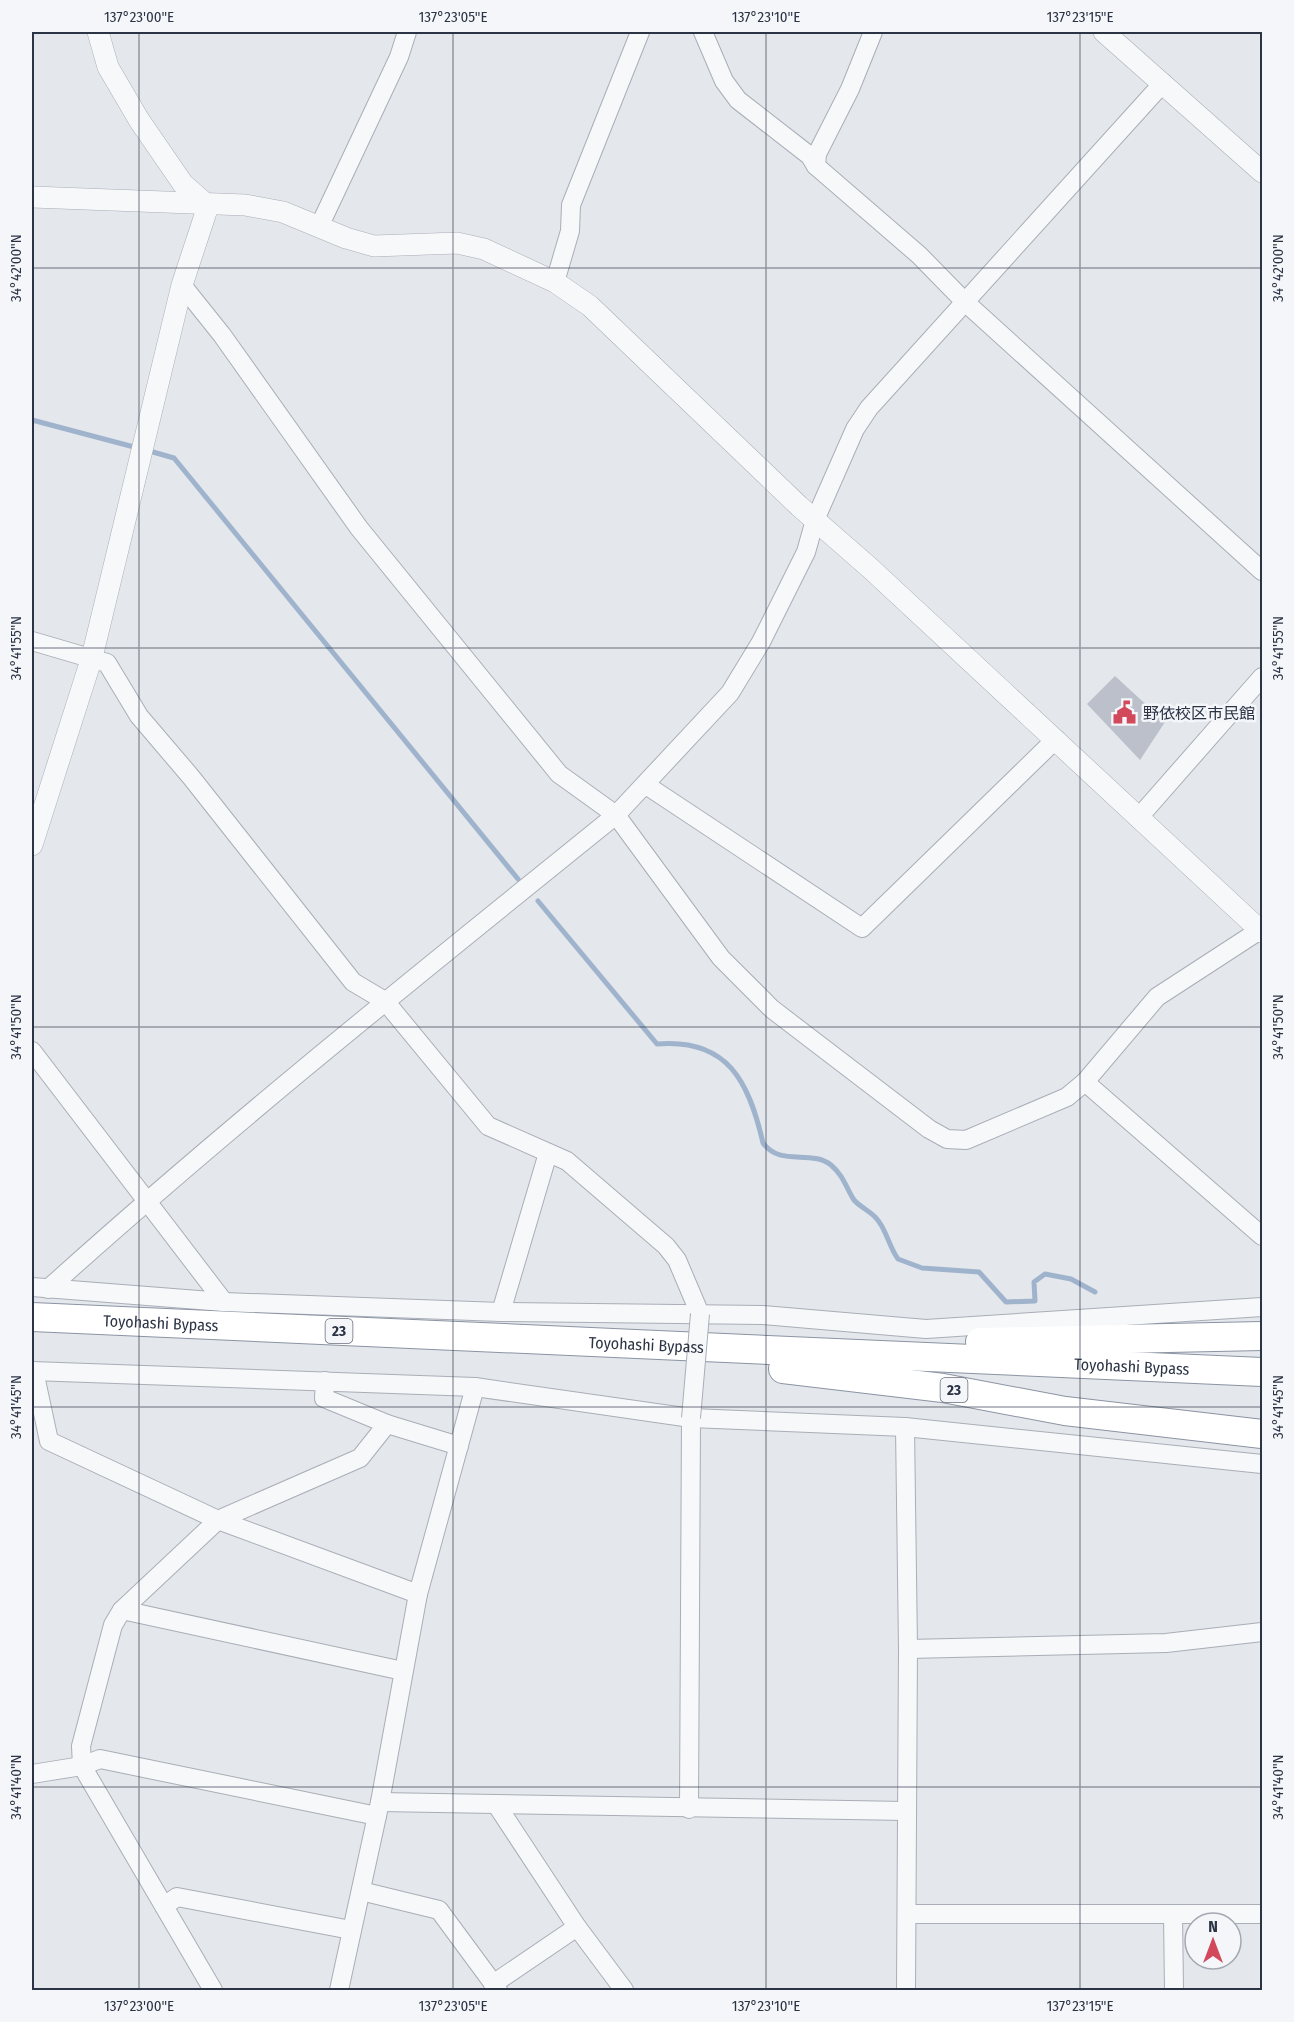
<svg xmlns="http://www.w3.org/2000/svg" width="1294" height="2022" font-family="'Fira Sans Condensed','Noto Sans JP',sans-serif">
<style>
.lines{fill:none;stroke-linecap:round;stroke-linejoin:round}
.stream{stroke:#9fb4cc;stroke-width:5}
.building{fill:#bbc0ca}
.minor-casing{stroke:#a9aeb7;stroke-width:20}
.tertiary-casing{stroke:#a9aeb7;stroke-width:22}
.trunk-casing{stroke:#8b94a3;stroke-width:30}
.minor{stroke:#f7f8fa;stroke-width:18}
.tertiary{stroke:#f7f8fa;stroke-width:21}
.trunk{stroke:#fff;stroke-width:28}
.minor-bridge-casing{stroke:#a9aeb7;stroke-width:20;stroke-linecap:butt}
.minor-bridge{stroke:#f7f8fa;stroke-width:18}
.ticks{fill:none;stroke:#2b3445;stroke-width:1.5;stroke-opacity:0.45}
.labels{text-anchor:middle;stroke-width:5;stroke-linejoin:round;paint-order:stroke}
.shield{fill:#f4f6f9;stroke:#676e7b;stroke-width:1.5}
.shield-label{font-size:15px;font-weight:bold;fill:#2b3445}
.poi-label{font-size:16px;fill:#2b3445;stroke:#f4f6f9;text-anchor:start}
.street-label{font-size:16px;fill:#2b3445;stroke:#f4f6f9}
.neatline{fill:none;stroke:#2b3445;stroke-width:2}
.ticks-label{font-size:15px;text-anchor:middle;fill:#2b3445}
</style>
<rect width="100%" height="100%" fill="#e4e7ec"/>
<g class="lines">
<g class="stream">
<path d="M32 420 134 447"/>
<path d="M153 452 174 458 518 879"/>
<path d="M538 901 657 1044C728 1038 749 1082 763 1143 780 1167 811 1149 831 1165 844 1176 846 1188 854 1200 860 1207 870 1211 876 1218 886 1228 889 1247 898 1259L922 1268 979 1272 1006 1302 1035 1301 1034 1282 1045 1274 1071 1279 1095 1292"/>
</g>
</g>
<path class="building" d="M1115 676 1165 722 1140 760 1087 704Z"/>
<g class="lines">
<defs>
<g id="minor">
<path d="M703 32 724 81 738 100 810 156 816 166 919 255 965 302 1262 571"/>
<path d="M816 166 817 154 850 89 873 32"/>
<path d="M319 227 399 57 407 32"/>
<path d="M555 282 570 231 571 205 640 32"/>
<path d="M182 285 222 335 359 528 559 774 616 815 721 958 772 1009 929 1129 947 1139 966 1140 1067 1097 1085 1082 1157 997 1260 930"/>
<path d="M32 641 107 663 139 716 191 777 353 982 385 1001 488 1126 567 1161 666 1246 677 1260 700 1314"/>
<path d="M646 785 862 928 1056 739"/>
<path d="M1140 816 1262 677"/>
<path d="M32 1051 224 1302"/>
<path d="M1085 1082 1262 1236"/>
<path d="M32 1287 224 1302 501 1312 763 1315 926 1329 1262 1307"/>
<path d="M48 1289C231 1124 424 970 616 815L730 693 761 642 806 552 815 520 855 429 869 408 1163 83"/>
<path d="M501 1312 548 1153"/>
<path d="M32 1371 475 1387 691 1418 905 1427 1262 1464"/>
<path d="M34 1371 49 1441 218 1520 418 1594"/>
<path d="M325 1381 324 1398 387 1424 459 1446"/>
<path d="M905 1427 908 1649 906 1990"/>
<path d="M122 1610 403 1671"/>
<path d="M908 1649 1166 1643 1262 1632"/>
<path d="M32 1774 82 1766 100 1759 377 1816"/>
<path d="M380 1802 906 1811"/>
<path d="M496 1804 577 1927 624 1990"/>
<path d="M689 1809 691 1418"/>
<path d="M361 1891 439 1910 498 1990"/>
<path d="M164 1906 177 1897 351 1930"/>
<path d="M907 1914H1262"/>
<path d="M1173 1914 1174 1990"/>
<path d="M493 1984 577 1927"/>
<path d="M213 1990 82 1766 81 1746 113 1625 122 1610 218 1520 360 1458 387 1424"/>
<path d="M339 1990 380 1802 418 1594 475 1387"/>
</g>
<g id="tertiary">
<path d="M98 32 108 67 139 120 183 184 208 206"/>
<path d="M1104 32 1262 172"/>
<path d="M32 197 245 205 283 212 346 238 374 246 457 243 484 249 555 282 590 306 799 506 870 568 1262 932"/>
<path d="M32 845 92 657 182 285 208 206"/>
</g>
<g id="trunk">
<path id="s1" d="M32 1317 1262 1372"/>
<path d="M980 1342 1262 1336"/>
<path d="M783 1369 943 1388 1065 1411 1262 1434"/>
</g>
</defs>
<use href="#minor" class="minor-casing"/>
<use href="#tertiary" class="tertiary-casing"/>
<use href="#trunk" class="trunk-casing"/>
<use href="#minor" class="minor"/>
<use href="#tertiary" class="tertiary"/>
<use href="#trunk" class="trunk"/>
<defs>
<path id="minor-bridge" d="M691 1418 700 1314"/>
</defs>
<use href="#minor-bridge" class="minor-bridge-casing"/>
<use href="#minor-bridge" class="minor-bridge"/>
</g>
<path class="ticks" d="M139 32V1990M453 32V1990M766 32V1990M1080 32V1990M32 268H1262M32 648H1262M32 1027H1262M32 1407H1262M32 1787H1262"/>
<defs>
<symbol id="civic-bare" viewBox="-9 -9 18 18"><path d="M-.6-6.5H3V-4.5H.6V-3L4-1V1h2V6H-6V1h2V-1L-.6-3ZM-1.2 2.5V6h2.4V2.5Z" fill="#d1495b" stroke="#f4f6f9" stroke-width="2.5" paint-order="stroke"/></symbol>
</defs>
<g fill-rule="evenodd">
<use href="#civic-bare" x="1108" y="696" width="33" height="33"/>
</g>
<g class="labels">
<g class="shield">
<rect x="325.5" y="1319" width="27" height="24" rx="4.5"/>
<rect x="940.5" y="1378" width="27" height="24" rx="4.5"/>
</g>
<g class="shield-label">
<text x="339" y="1336">23</text>
<text x="954" y="1395">23</text>
</g>
<g class="poi-label">
<text x="1143" y="719">野依校区市民館</text>
</g>
<g class="street-label">
<text dy="6" stroke="none"><textPath href="#s1" startOffset="129">Toyohashi Bypass</textPath></text>
<text dy="6" stroke="none"><textPath href="#s1" startOffset="615">Toyohashi Bypass</textPath></text>
<text dy="6" stroke="none"><textPath href="#s1" startOffset="1101">Toyohashi Bypass</textPath></text>
</g>
</g>
<rect width="1294" height="2022" fill="none" stroke="#f4f6f9" stroke-width="66"/>
<g transform="translate(1213 1941)"><circle r="28" fill="#f4f6f9" stroke="#a4a8b1" stroke-width="1.5"/>
<path d="M0-4.5L10 22L0 15L-10 22Z" fill="#d1495b"/>
<text y="-9" font-size="16" font-weight="bold" text-anchor="middle" fill="#2b3445">N</text>
</g>
<rect x="33" y="33" width="1228" height="1956" class="neatline"/>
<g class="ticks-label">
<text x="139" y="22">137°23'00"E</text>
<text x="453" y="22">137°23'05"E</text>
<text x="766" y="22">137°23'10"E</text>
<text x="1080" y="22">137°23'15"E</text>
<text transform="translate(16 268) rotate(-90)" y="5">34°42'00"N</text>
<text transform="translate(1278 268) rotate(-90)" y="5">34°42'00"N</text>
<text transform="translate(16 648) rotate(-90)" y="5">34°41'55"N</text>
<text transform="translate(1278 648) rotate(-90)" y="5">34°41'55"N</text>
<text transform="translate(16 1027) rotate(-90)" y="5">34°41'50"N</text>
<text transform="translate(1278 1027) rotate(-90)" y="5">34°41'50"N</text>
<text transform="translate(16 1407) rotate(-90)" y="5">34°41'45"N</text>
<text transform="translate(1278 1407) rotate(-90)" y="5">34°41'45"N</text>
<text transform="translate(16 1787) rotate(-90)" y="5">34°41'40"N</text>
<text transform="translate(1278 1787) rotate(-90)" y="5">34°41'40"N</text>
<text x="139" y="2011">137°23'00"E</text>
<text x="453" y="2011">137°23'05"E</text>
<text x="766" y="2011">137°23'10"E</text>
<text x="1080" y="2011">137°23'15"E</text>
</g>
</svg>
